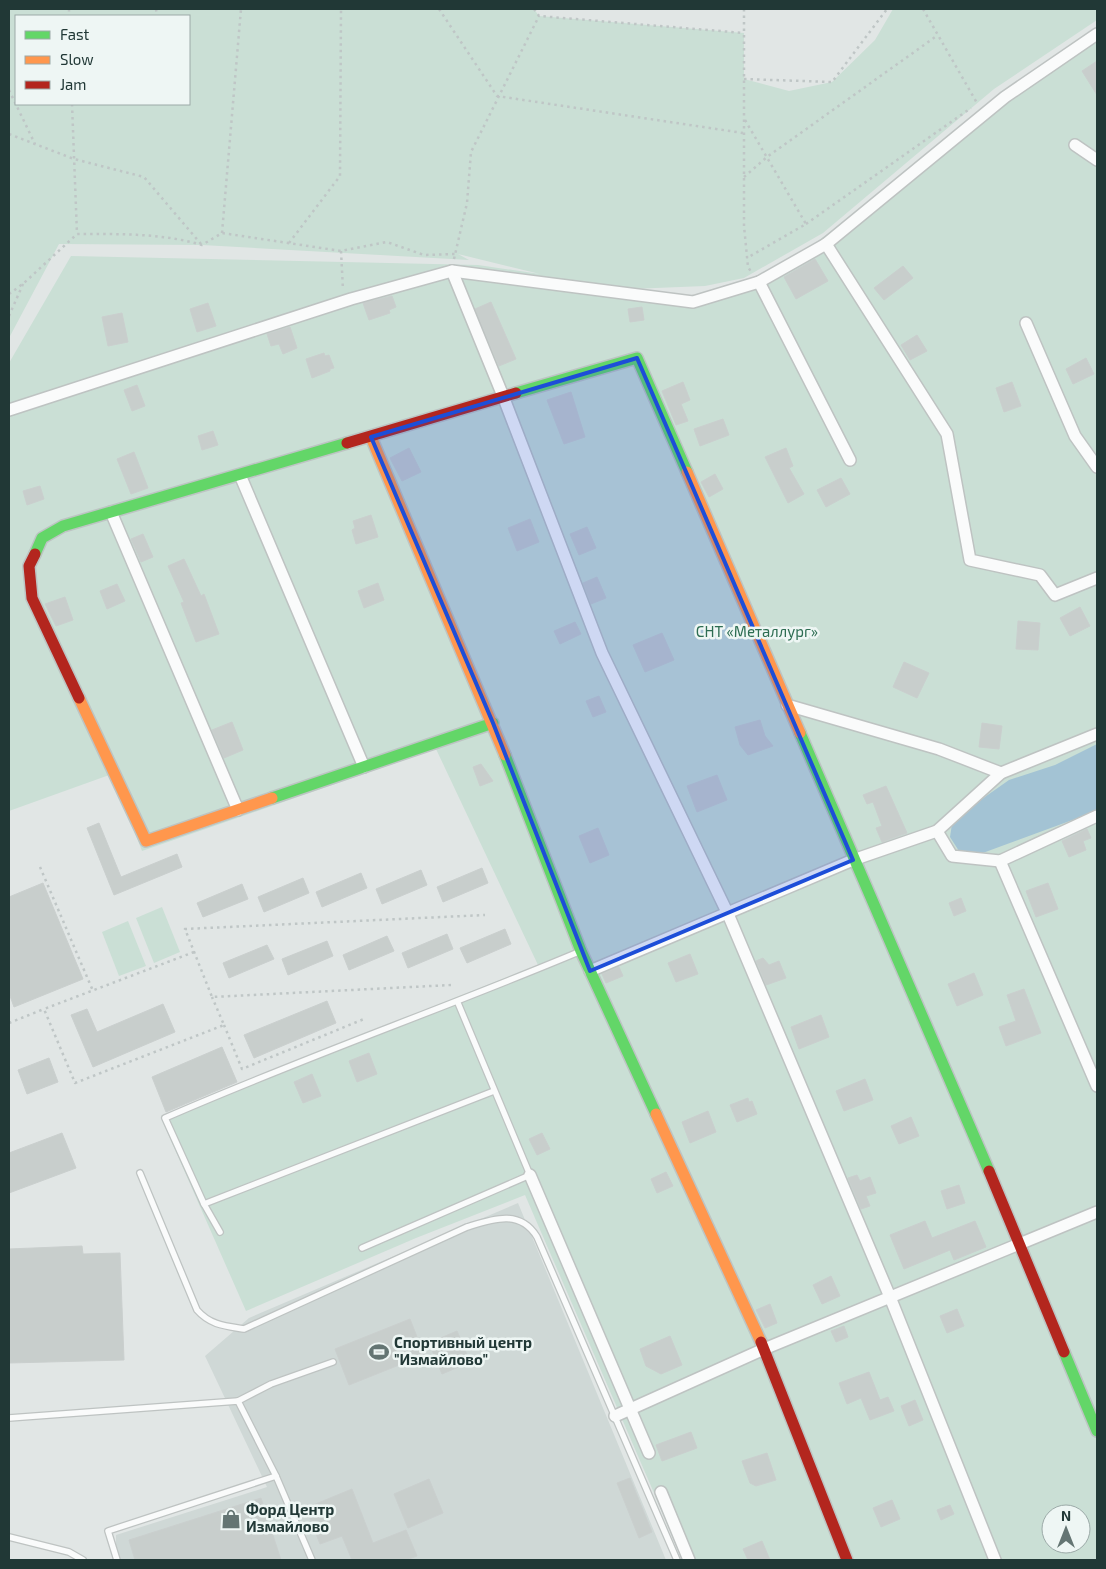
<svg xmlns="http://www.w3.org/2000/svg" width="1106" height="1569" font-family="'Exo 2',sans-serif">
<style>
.built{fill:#cfd8d6}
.green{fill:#cadfd5;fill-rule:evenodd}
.water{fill:#a3c3d4}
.building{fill:#c8cecc;stroke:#cacfce}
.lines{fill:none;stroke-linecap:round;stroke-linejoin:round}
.lane-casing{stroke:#bec3c2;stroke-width:8}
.street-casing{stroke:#bec3c2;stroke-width:14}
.fast-casing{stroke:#bdc4c3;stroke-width:14}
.slow-casing{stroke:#bdc4c3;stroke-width:14}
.jam-casing{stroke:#bdc4c3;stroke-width:14}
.path{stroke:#bfc6c6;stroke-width:2.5;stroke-dasharray:2.5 4;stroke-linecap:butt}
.lane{stroke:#fafbfb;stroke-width:5.5}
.street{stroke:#fafbfb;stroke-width:11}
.fast{stroke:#63d668;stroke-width:11}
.slow{stroke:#ff974d;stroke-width:11}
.jam{stroke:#b3261e;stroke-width:11}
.marked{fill:#1d4ed8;fill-opacity:0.2;stroke:#1d4ed8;stroke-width:4;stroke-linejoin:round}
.labels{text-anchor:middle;stroke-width:5;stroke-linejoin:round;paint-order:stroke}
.park-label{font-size:15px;fill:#2d6d52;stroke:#eef6f4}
.poi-label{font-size:15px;font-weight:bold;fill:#213836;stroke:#eef6f4;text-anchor:start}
</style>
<rect width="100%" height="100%" fill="#e1e6e5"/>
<path class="built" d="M518 1203 666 1560H116V1535L267 1487 205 1356 249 1318Z"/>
<g class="green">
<path d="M9 9H534L539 16 744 33V79L789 91 832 82 875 40 893 9H1097V20L994 89 823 233 744 278 705 286 631 289 692 298 760 275 808 248 866 206 992 100 1097 29V1560H683L525 1195 416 1238 246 1311 161 1118 240 1083 538 965 436 749 142 851 112 774 9 811V363L71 256 478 265 540 274 458 254 469 260 202 245 59 244 9 338ZM16 16H189V104H16ZM1051 1514H1081V1544H1051Z"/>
<path d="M162 907 180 952 154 963 136 918Z"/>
<path d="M128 921 146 966 119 976 102 932Z"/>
</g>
<path class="water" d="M1097 744V811L980 854 967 856 959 851 950 837 952 824 965 811 1009 780 1055 765Z"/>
<g class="building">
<path d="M1097 61V95L1082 71Z"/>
<path d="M815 259 828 281 796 299 784 277Z"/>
<path d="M903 266 913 278 884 300 874 288Z"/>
<path d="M392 296 396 307 389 310 390 313 369 320 363 303Z"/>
<path d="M491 302 516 359 499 366 475 309Z"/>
<path d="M208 303 216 326 197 332 190 309Z"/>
<path d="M642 307 644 320 630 322 628 309Z"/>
<path d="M122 313 128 342 108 346 102 317Z"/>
<path d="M290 327 297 348 283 354 279 344 271 346 267 334Z"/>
<path d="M917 335 927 351 910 360 901 345Z"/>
<path d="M324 353 325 356 329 355 334 368 330 369V371L312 378 306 359Z"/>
<path d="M1086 358 1094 374 1073 384 1066 369Z"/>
<path d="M683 382 690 400 681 404 688 421 676 425 662 391Z"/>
<path d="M1012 382 1021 406 1004 412 996 388Z"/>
<path d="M137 385 145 406 132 411 124 390Z"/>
<path d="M571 392 585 437 564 444 547 400Z"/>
<path d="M723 419 729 435 700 446 694 429Z"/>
<path d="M213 431 218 445 202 450 198 436Z"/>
<path d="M409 448 421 472 402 481 390 458Z"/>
<path d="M786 448 793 466 789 468 804 494 788 503 765 457Z"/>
<path d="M134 452 148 488 131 494 117 459Z"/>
<path d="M715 474 723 489 709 497 701 482Z"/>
<path d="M841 478 850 494 826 507 817 490Z"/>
<path d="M40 486 44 499 27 505 23 491Z"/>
<path d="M371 515 378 537 356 544 352 530 355 528 353 521Z"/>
<path d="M530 519 539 542 517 551 508 528Z"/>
<path d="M587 527 596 548 579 555 570 534Z"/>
<path d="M143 534 153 557 141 562 131 539Z"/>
<path d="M184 559 201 596 204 594 219 634 196 642 181 603 184 602 168 566Z"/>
<path d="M597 577 606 598 591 604 583 583Z"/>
<path d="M378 583 384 600 364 608 358 591Z"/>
<path d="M117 584 125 601 107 609 100 591Z"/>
<path d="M65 597 73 620 56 626 45 604Z"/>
<path d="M1080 607 1090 626 1070 636 1060 618Z"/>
<path d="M1018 621 1040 623 1038 650 1016 649Z"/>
<path d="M575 622 581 634 560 644 554 631Z"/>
<path d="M662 633 674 660 645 672 633 645Z"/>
<path d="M904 662 929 673 917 698 893 687Z"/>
<path d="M599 696 606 712 593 717 586 701Z"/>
<path d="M760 720 765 736 773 746 748 755 740 745 735 727Z"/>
<path d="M232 722 243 750 224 758 212 730Z"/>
<path d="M982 723 1002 726 999 749 979 747Z"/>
<path d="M481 764 493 781 480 786 473 767Z"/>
<path d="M717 775 727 800 697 812 687 786Z"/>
<path d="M886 786 907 833 882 842 876 828 882 826 873 802 867 804 863 795Z"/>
<path d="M99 823 121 877 177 854 182 867 114 895 87 828Z"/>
<path d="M598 828 609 855 590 863 579 836Z"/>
<path d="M1087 829 1091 838 1083 841 1086 850 1069 857 1062 841Z"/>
<path d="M482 868 488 883 443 902 437 887Z"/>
<path d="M421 870 427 885 382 904 376 889Z"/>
<path d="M361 873 367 888 322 907 316 892Z"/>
<path d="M303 878 309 893 264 912 258 897Z"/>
<path d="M43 883 83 979 14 1007 9 993V897Z"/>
<path d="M1048 883 1058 909 1036 917 1026 891Z"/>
<path d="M242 884 248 899 203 917 197 903Z"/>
<path d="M961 898 966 911 954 916 949 903Z"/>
<path d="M505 929 511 944 467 963 460 948Z"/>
<path d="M447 934 453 949 408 968 402 953Z"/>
<path d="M387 936 394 951 349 970 343 955Z"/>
<path d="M327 941 333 956 288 975 282 959Z"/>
<path d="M267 945 274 959 229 978 223 963Z"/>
<path d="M690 954 698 974 676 982 668 963Z"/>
<path d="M763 958 769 965 779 961 786 978 766 985 756 961Z"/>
<path d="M619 967 623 976 606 983 602 974Z"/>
<path d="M974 973 983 995 957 1006 948 984Z"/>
<path d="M1024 989 1041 1033 1006 1046 999 1027 1016 1021 1007 995Z"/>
<path d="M327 1001 336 1023 254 1058 244 1035Z"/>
<path d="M163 1004 175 1032 93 1067 71 1015 87 1009 97 1032Z"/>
<path d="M821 1015 829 1037 799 1049 791 1027Z"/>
<path d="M222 1047 237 1082 166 1112 152 1077Z"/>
<path d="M369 1053 377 1074 357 1082 349 1061Z"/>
<path d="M49 1058 58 1082 27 1094 18 1070Z"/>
<path d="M312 1074 321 1096 303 1103 294 1082Z"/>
<path d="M865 1079 873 1100 844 1111 836 1091Z"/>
<path d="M748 1098 749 1102 752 1101 757 1114 737 1122 730 1105Z"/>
<path d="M708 1111 716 1132 690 1143 682 1122Z"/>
<path d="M911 1117 919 1136 899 1144 891 1126Z"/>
<path d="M62 1133 76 1168 9 1193V1153Z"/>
<path d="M542 1133 550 1149 537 1155 529 1139Z"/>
<path d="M666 1172 673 1186 657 1193 651 1179Z"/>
<path d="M857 1175 860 1181 870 1177 876 1193 866 1196 870 1206 861 1209 848 1178Z"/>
<path d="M959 1185 965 1203 947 1209 941 1191Z"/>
<path d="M925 1221 932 1238 975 1221 986 1247 954 1260 950 1250 904 1269 890 1235Z"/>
<path d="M82 1246 83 1254 120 1253 124 1360 9 1363V1249Z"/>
<path d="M831 1276 840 1296 822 1304 813 1285Z"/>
<path d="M770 1304 777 1323 765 1328 756 1310Z"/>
<path d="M957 1309 964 1326 947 1333 940 1316Z"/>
<path d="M410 1319 424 1355 349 1385 335 1349Z"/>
<path d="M844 1326 848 1337 836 1342 831 1331Z"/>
<path d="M457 1331 470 1362 442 1374 429 1343Z"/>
<path d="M670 1336 682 1365 661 1374 646 1366 640 1349Z"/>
<path d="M869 1372 880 1400 888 1397 894 1411 870 1420 861 1398 847 1404 839 1383Z"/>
<path d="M915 1400 923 1420 909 1426 901 1406Z"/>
<path d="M691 1432 697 1448 662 1461 656 1445Z"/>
<path d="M767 1453 776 1480 756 1486 750 1483 742 1461Z"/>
<path d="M630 1478 652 1532 639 1538 617 1483Z"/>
<path d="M429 1479 443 1513 408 1528 394 1494Z"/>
<path d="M352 1489 373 1543 406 1530 417 1556 406 1560H352L342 1536 320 1544 306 1508Z"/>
<path d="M261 1498 281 1560H135L129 1540Z"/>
<path d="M892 1500 900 1519 881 1527 873 1508Z"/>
<path d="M950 1505 954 1514 941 1520 937 1510Z"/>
<path d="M762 1541 770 1560H748L743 1549Z"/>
</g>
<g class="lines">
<defs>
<g id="lane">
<path d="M140 1173 197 1310C210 1325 225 1326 244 1329L467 1227C493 1219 520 1209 537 1237L677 1560"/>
<path d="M204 1204 494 1091"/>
<path d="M220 1232 204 1204 165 1118C302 1058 443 1009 581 951"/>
<path d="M362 1248 530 1175 458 1003"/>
<path d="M238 1401 271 1384 333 1362"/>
<path d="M9 1418 238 1401 276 1476"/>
<path d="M9 1537 69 1552 83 1560"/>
<path d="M117 1560 108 1531 276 1476 312 1560"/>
</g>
<g id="street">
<path d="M1075 145 1097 160"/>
<path d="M826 244 947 434 970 560 1040 575 1055 595 1097 578"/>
<path d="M452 271 503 396 602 653 728 914 890 1297 995 1560"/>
<path d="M759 282 850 460"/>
<path d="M1026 323 1075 436 1097 467"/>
<path d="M9 410 351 299 452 271 693 302 759 282 826 244 1005 97 1097 34"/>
<path d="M240 475 364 767"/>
<path d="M111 512 238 810"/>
<path d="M787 705 939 749 1001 773"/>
<path d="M937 831 952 856 1000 861 1097 816"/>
<path d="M1000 861 1097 1086"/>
<path d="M590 971 853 860 937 831 1001 773 1097 734"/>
<path d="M530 1175 649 1453"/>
<path d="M615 1416 764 1349 1097 1212"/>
<path d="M661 1492 689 1560"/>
</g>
<g id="fast">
<path d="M516 393 637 358 687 472"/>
<path d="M35 554 42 538 63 526 347 443"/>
<path d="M800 733 989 1171"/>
<path d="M505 755 581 951 656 1114"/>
<path d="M272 798 493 723"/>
<path d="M1064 1352 1097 1431"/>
</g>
<g id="slow">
<path d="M371 437 505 755"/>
<path d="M687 472 800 733"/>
<path d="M79 698 146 841 272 798"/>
<path d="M656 1114 761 1342"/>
</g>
<g id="jam">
<path d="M347 443 516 393"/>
<path d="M35 554 29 566 32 598 79 698"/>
<path d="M989 1171 1064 1352"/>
<path d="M761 1342 847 1560"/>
</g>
</defs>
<use href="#lane" class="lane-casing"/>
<use href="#street" class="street-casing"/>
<use href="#fast" class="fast-casing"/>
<use href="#slow" class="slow-casing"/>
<use href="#jam" class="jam-casing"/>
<g class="path">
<path d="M69 9V16"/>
<path d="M156 9 157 16"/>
<path d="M439 9 497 96 743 133"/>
<path d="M534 9 539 16 744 33"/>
<path d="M744 9V226L748 267 752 273"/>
<path d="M923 9 977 103 976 104"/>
<path d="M744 79 832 82 887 9"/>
<path d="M9 90 35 144"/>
<path d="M72 104 77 234"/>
<path d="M745 120 806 224 747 258"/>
<path d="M9 134 74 159 144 177 201 244"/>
<path d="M744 177 767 157 938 35"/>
<path d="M806 224 971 108"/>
<path d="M222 233 241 9"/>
<path d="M289 243 340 176 341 9"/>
<path d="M341 251 343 290"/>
<path d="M454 259 467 203 471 152 539 16"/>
<path d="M9 294 24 283 77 234C118 234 162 233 202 245L222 233 341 251 387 242 424 255 455 254"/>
<path d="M9 316 23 284"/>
<path d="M40 867 93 991"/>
<path d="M194 952 44 1009 75 1083 224 1025 212 997"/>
<path d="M451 985 212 997 185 929 485 915"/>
<path d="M9 1023 44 1009"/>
<path d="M224 1025 242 1069 364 1019"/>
</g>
<use href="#lane" class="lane"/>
<use href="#street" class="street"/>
<use href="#fast" class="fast"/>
<use href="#slow" class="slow"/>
<use href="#jam" class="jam"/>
</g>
<path class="marked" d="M637 358 853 860 590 971 493 723 371 437Z"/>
<defs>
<symbol id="stadium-bare" viewBox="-9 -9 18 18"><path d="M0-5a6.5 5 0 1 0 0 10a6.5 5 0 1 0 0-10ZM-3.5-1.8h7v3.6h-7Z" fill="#647573" stroke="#eef6f4" stroke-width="2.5" paint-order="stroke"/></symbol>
<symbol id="shop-bare" viewBox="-9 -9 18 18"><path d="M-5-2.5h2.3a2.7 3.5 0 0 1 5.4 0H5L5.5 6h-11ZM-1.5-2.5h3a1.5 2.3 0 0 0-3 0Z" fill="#647573" stroke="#eef6f4" stroke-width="2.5" paint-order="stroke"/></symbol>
</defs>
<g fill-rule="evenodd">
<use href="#stadium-bare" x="365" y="1338" width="28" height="28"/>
<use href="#shop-bare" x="217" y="1505" width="28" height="28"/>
</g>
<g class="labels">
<g class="park-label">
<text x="757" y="637">СНТ «Металлург»</text>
</g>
<g class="poi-label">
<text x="394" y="1348">Спортивный центр<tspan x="394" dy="17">"Измайлово"</tspan></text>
<text x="246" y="1515">Форд Центр<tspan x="246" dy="17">Измайлово</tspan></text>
</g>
</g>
<rect width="1106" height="1569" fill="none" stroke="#213836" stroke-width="20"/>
<rect x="15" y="15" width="175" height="90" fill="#eef6f4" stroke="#9caaa8"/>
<rect x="25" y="31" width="25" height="8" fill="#63d668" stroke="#9caaa8"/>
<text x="60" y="40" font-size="15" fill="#213836">Fast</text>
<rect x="25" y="56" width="25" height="8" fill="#ff974d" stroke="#9caaa8"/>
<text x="60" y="65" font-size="15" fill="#213836">Slow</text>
<rect x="25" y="81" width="25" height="8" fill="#b3261e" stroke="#9caaa8"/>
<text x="60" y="90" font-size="15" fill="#213836">Jam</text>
<g transform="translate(1066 1529)"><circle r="24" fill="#eef6f4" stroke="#9caaa8"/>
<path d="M0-4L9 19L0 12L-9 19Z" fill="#647573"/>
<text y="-8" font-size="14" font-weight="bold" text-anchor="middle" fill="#213836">N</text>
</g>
</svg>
